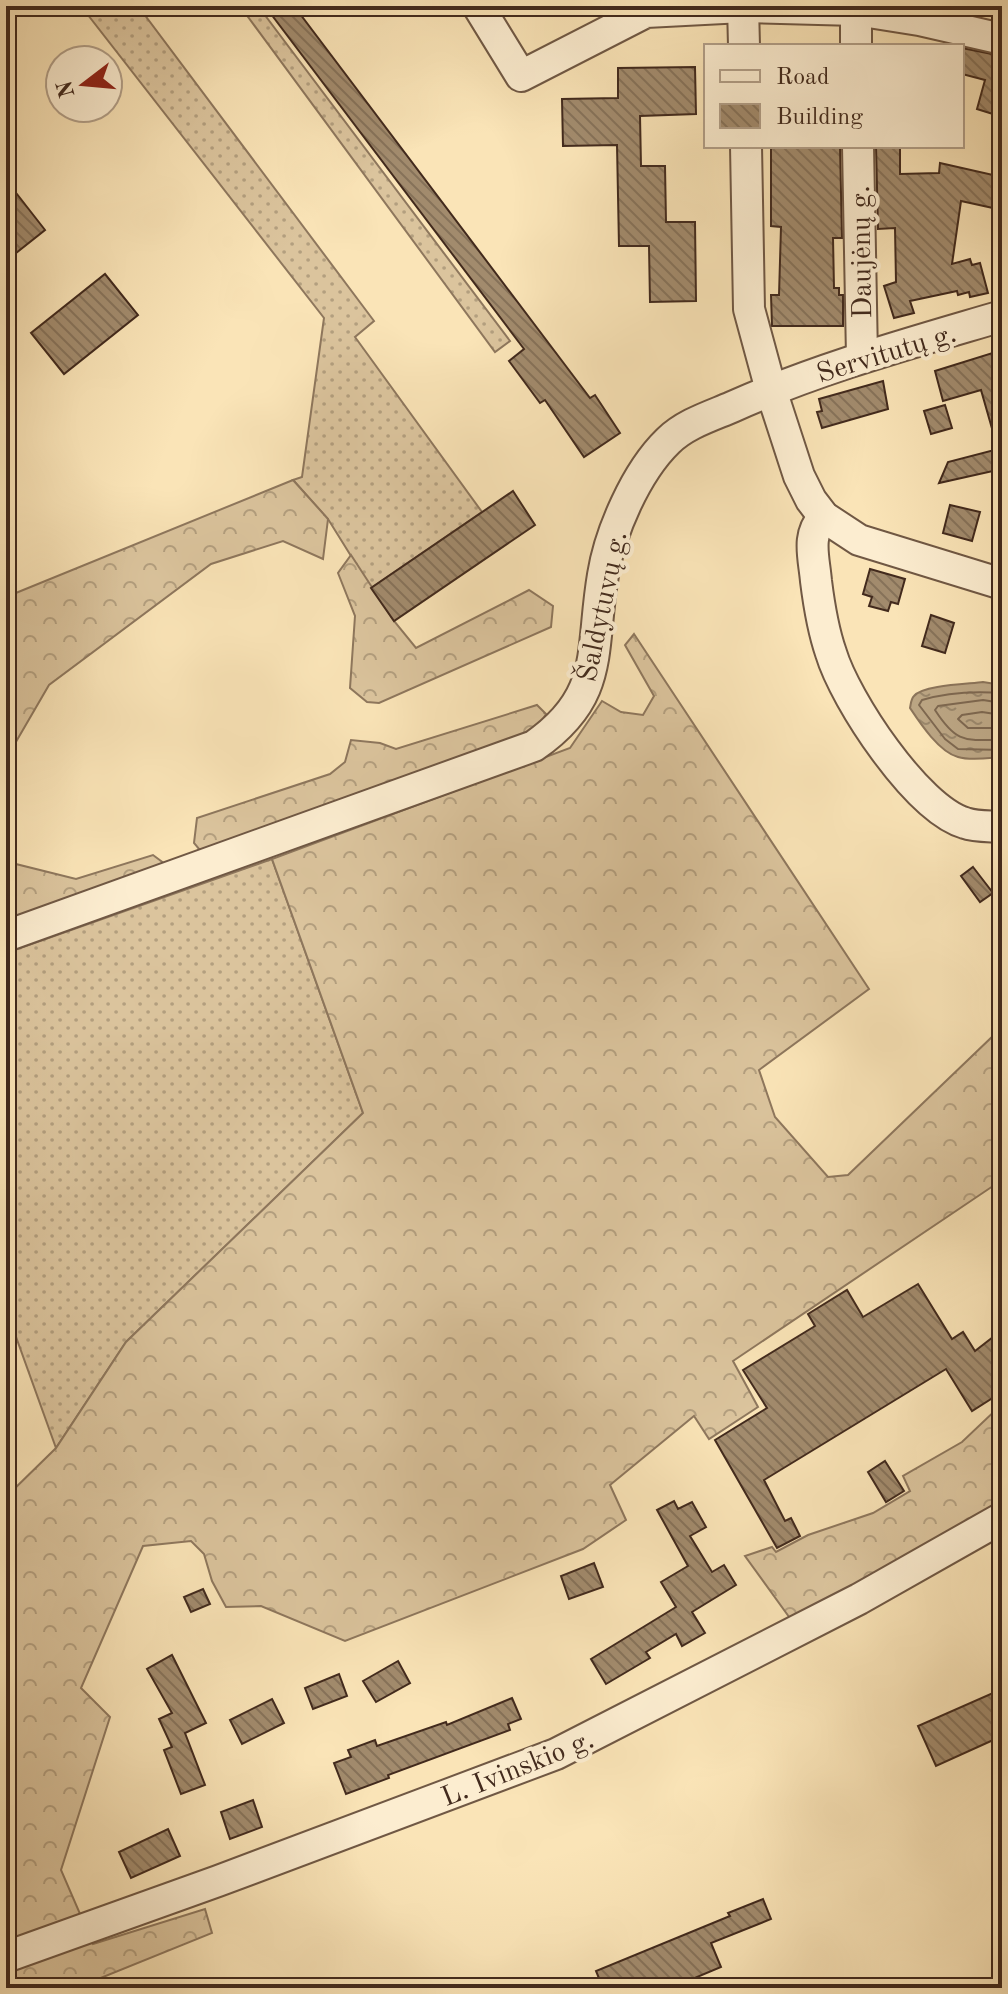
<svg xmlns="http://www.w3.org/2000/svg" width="1008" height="1994" font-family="'Old Standard TT',serif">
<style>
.grass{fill:url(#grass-dots);stroke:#8e775d;stroke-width:2}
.forest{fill:url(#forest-crowns);stroke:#8e775d;stroke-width:2}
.water{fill:url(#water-ripples);stroke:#8b745a;stroke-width:2}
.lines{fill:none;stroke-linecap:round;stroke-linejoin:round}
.shore{stroke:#7e6850;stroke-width:2}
.building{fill:url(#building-back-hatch);stroke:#422a1d;stroke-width:2}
.minor-casing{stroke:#705844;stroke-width:34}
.minor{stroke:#fcedd0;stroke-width:30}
.labels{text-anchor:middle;stroke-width:8;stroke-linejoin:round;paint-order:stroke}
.street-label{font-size:28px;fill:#422a1d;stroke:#fcedd0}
</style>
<defs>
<pattern id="grass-dots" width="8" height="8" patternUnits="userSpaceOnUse" patternTransform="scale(2)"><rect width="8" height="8" fill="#dbc49d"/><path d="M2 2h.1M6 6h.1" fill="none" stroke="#b39f7f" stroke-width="1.8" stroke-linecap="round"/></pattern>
<pattern id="forest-crowns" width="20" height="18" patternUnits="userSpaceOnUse" patternTransform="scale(2)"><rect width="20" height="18" fill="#dbc49d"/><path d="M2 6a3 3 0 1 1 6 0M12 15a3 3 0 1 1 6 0" fill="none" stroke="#b39f7f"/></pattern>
<pattern id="water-ripples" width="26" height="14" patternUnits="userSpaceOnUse" patternTransform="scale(2)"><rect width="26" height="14" fill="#bba583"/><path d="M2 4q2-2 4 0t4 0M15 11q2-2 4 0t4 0" fill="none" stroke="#9a876b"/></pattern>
<pattern id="building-back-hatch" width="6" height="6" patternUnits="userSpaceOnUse" patternTransform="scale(2)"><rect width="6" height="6" fill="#a28b6d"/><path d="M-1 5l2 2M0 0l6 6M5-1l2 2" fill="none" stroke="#867259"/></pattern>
</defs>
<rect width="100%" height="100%" fill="#fae4b7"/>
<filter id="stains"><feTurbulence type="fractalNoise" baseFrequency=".0025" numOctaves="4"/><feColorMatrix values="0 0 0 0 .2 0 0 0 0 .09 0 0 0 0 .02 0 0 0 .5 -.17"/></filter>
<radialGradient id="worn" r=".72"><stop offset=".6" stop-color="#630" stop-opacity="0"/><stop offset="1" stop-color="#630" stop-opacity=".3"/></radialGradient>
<g class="grass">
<path d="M81 6H138L374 321 355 337 482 512 371 588 328 519 293 480 302 477 324 318Z"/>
<path d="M240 6H258L510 341 495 352Z"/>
<path d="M272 859 363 1113 126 1342 56 1448 6 1309V953Z"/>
</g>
<g class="forest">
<path d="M293 480 328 519 323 559 283 541 211 564 49 685 6 759V597Z"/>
<path d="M351 555 394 621 416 648 529 590 553 606 551 627 379 703 367 702 350 688 355 616 338 573Z"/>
<path d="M634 634 869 989 759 1070 775 1117 828 1177 848 1175 996 1033 1002 1024V1198L993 1186 733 1361 758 1407 709 1439 694 1416 610 1485 626 1520 583 1549 345 1641 261 1606 226 1607 212 1581 204 1554 191 1541 143 1546 81 1688 110 1717 61 1870 93 1944 205 1909 212 1933 76 1988H6V1497L56 1448 126 1342 363 1113 272 859 570 748 602 701 621 712 643 715 654 696 625 645Z"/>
<path d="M537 705 546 714 536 731 204 855 194 843 197 818 330 774 345 762 351 740 380 743 396 749Z"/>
<path d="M6 853 16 864 76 879 153 855 169 867 6 925Z"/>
<path d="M1002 1404V1503L792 1621 745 1556 772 1547 776 1552 808 1535 873 1513 910 1491 903 1476 962 1442Z"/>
</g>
<path class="water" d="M983 682 1002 685V757C988 758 971 761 958 757 939 752 920 723 910 708 911 703 911 699 914 696 923 685 969 684 983 682Z"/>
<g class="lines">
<g class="shore">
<path d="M1002 693C975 691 948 692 922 700L919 705 945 739 958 749 1002 750"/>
<path d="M1002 703 983 700 938 706 935 710C957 744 965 740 1002 740"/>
<path d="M1002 715 982 712 962 715 958 719 968 728H1002"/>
</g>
</g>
<g class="building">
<path d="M265 6H294L590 398 595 395 620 433 584 457 545 400 540 403 509 361 524 349Z"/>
<path d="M962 48 1002 56V96L996 115 977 109 985 80 962 74Z"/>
<path d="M695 67 696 114 640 116 641 166H665L666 222H695L696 301 650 302 649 246H619L617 145 563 146 562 99 618 98V68Z"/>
<path d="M771 146H840L842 238H833L834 288H839V295H843V326H772L771 295H779L781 227 771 226Z"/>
<path d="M876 146H900V174L939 173 940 163 1002 177V201L995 200 993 208 961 201 952 264 970 259 972 265 980 263 988 293 970 297 969 292 958 295 957 291 910 301 914 313 894 318 884 286 896 282 895 228 878 229Z"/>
<path d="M6 180 45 230 6 261Z"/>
<path d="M105 274 138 315 64 374 31 333Z"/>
<path d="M1002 350V446H997L981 390 943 401 935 371Z"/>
<path d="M883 381 888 409 822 428 817 412 822 411 819 399Z"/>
<path d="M945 405 952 428 931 434 924 411Z"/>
<path d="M1002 448V469L939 483 948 462Z"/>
<path d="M513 491 535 525 394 621 371 588Z"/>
<path d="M950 505 980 512 972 541 943 533Z"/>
<path d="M870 569 905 579 898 604 891 602 888 611 869 606 872 597 863 594Z"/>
<path d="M931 615 954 623 945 653 922 646Z"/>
<path d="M973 867 993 893 980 902 961 876Z"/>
<path d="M918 1284 952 1339 963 1332 975 1351 1002 1330V1392L972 1411 946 1369 764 1480 785 1521 791 1518 800 1536 777 1548 715 1440 767 1408 743 1370 815 1326 808 1314 847 1290 863 1317Z"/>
<path d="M885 1461 904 1491 886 1502 868 1472Z"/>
<path d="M674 1501 678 1509 692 1502 706 1527 690 1536 712 1572 724 1565 736 1585 692 1612 705 1633 682 1646 676 1634 646 1652 650 1658 606 1684 591 1659 676 1607 661 1582 688 1566 657 1510Z"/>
<path d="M594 1563 603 1587 569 1599 561 1576Z"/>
<path d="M203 1589 210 1604 191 1612 184 1597Z"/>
<path d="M172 1655 206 1723 185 1733 205 1785 181 1794 164 1750 172 1747 159 1719 172 1713 147 1669Z"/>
<path d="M398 1661 410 1683 376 1702 363 1681Z"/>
<path d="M339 1674 347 1696 313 1709 305 1688Z"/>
<path d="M1002 1689V1736L936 1766 918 1726Z"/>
<path d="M512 1698 521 1719 508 1724 510 1730 388 1775 389 1778 346 1794 334 1763 351 1757 348 1750 375 1740 377 1746 446 1722 447 1725Z"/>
<path d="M272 1699 284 1723 242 1744 230 1720Z"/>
<path d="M253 1800 262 1827 230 1839 221 1812Z"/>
<path d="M168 1829 180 1856 131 1878 119 1852Z"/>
<path d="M763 1899 771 1919 711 1943 721 1967 671 1988H603L596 1971 730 1916 728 1913Z"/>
</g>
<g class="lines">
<defs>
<g id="minor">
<path d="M478 6 521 76 646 12 743 7 856 10 919 20 1002 39"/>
<path d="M743 6 744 46"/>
<path d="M856 6V46"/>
<path d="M746 146 749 309 771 390 799 476 811 500 824 517 859 540 1002 584"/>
<path d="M858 146 862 357"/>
<path d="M824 517C806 535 814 557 816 581 819 605 823 630 831 653 845 700 917 809 965 823 976 827 990 826 1002 827"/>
<path d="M6 936 534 746C606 696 590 651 603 575 610 532 636 472 668 441 685 424 711 416 732 407 819 368 911 343 1002 316"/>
<path d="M6 1957 218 1881 556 1754 859 1599 1002 1518"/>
</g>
</defs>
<use href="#minor" class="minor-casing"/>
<use href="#minor" class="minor"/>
</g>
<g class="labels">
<g class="street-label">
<text transform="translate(860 252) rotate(-91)" y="10">Daujėnų g.</text>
<text transform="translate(886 352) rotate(-17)" y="10">Servitutų g.</text>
<text transform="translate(601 606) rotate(-78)" y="10">Šaldytuvų g.</text>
<text transform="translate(517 1767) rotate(-22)" y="10">L. Ivinskio g.</text>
</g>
</g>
<rect width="1008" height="1994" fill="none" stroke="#fae4b7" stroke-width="32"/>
<rect x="8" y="8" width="992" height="1978" fill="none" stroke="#422a1d" stroke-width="4"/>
<rect x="16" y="16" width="976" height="1962" fill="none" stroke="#422a1d" stroke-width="2"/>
<rect x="704" y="44" width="260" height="104" fill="#fcedd0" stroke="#b29f88" stroke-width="2"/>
<rect x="720" y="70" width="40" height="12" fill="#fcedd0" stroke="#b29f88" stroke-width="2"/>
<text x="776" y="84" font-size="24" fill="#422a1d">Road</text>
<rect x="720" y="104" width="40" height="24" fill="url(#building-back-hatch)" stroke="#b29f88" stroke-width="2"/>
<text x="776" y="124" font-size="24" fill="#422a1d">Building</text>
<g transform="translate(84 84) rotate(254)"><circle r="38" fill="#fcedd0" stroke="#b29f88" stroke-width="2"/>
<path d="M0-6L14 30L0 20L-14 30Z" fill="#8f2418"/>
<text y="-12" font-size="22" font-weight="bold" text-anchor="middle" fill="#422a1d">N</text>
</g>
<rect width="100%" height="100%" filter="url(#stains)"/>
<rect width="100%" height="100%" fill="url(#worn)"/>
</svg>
